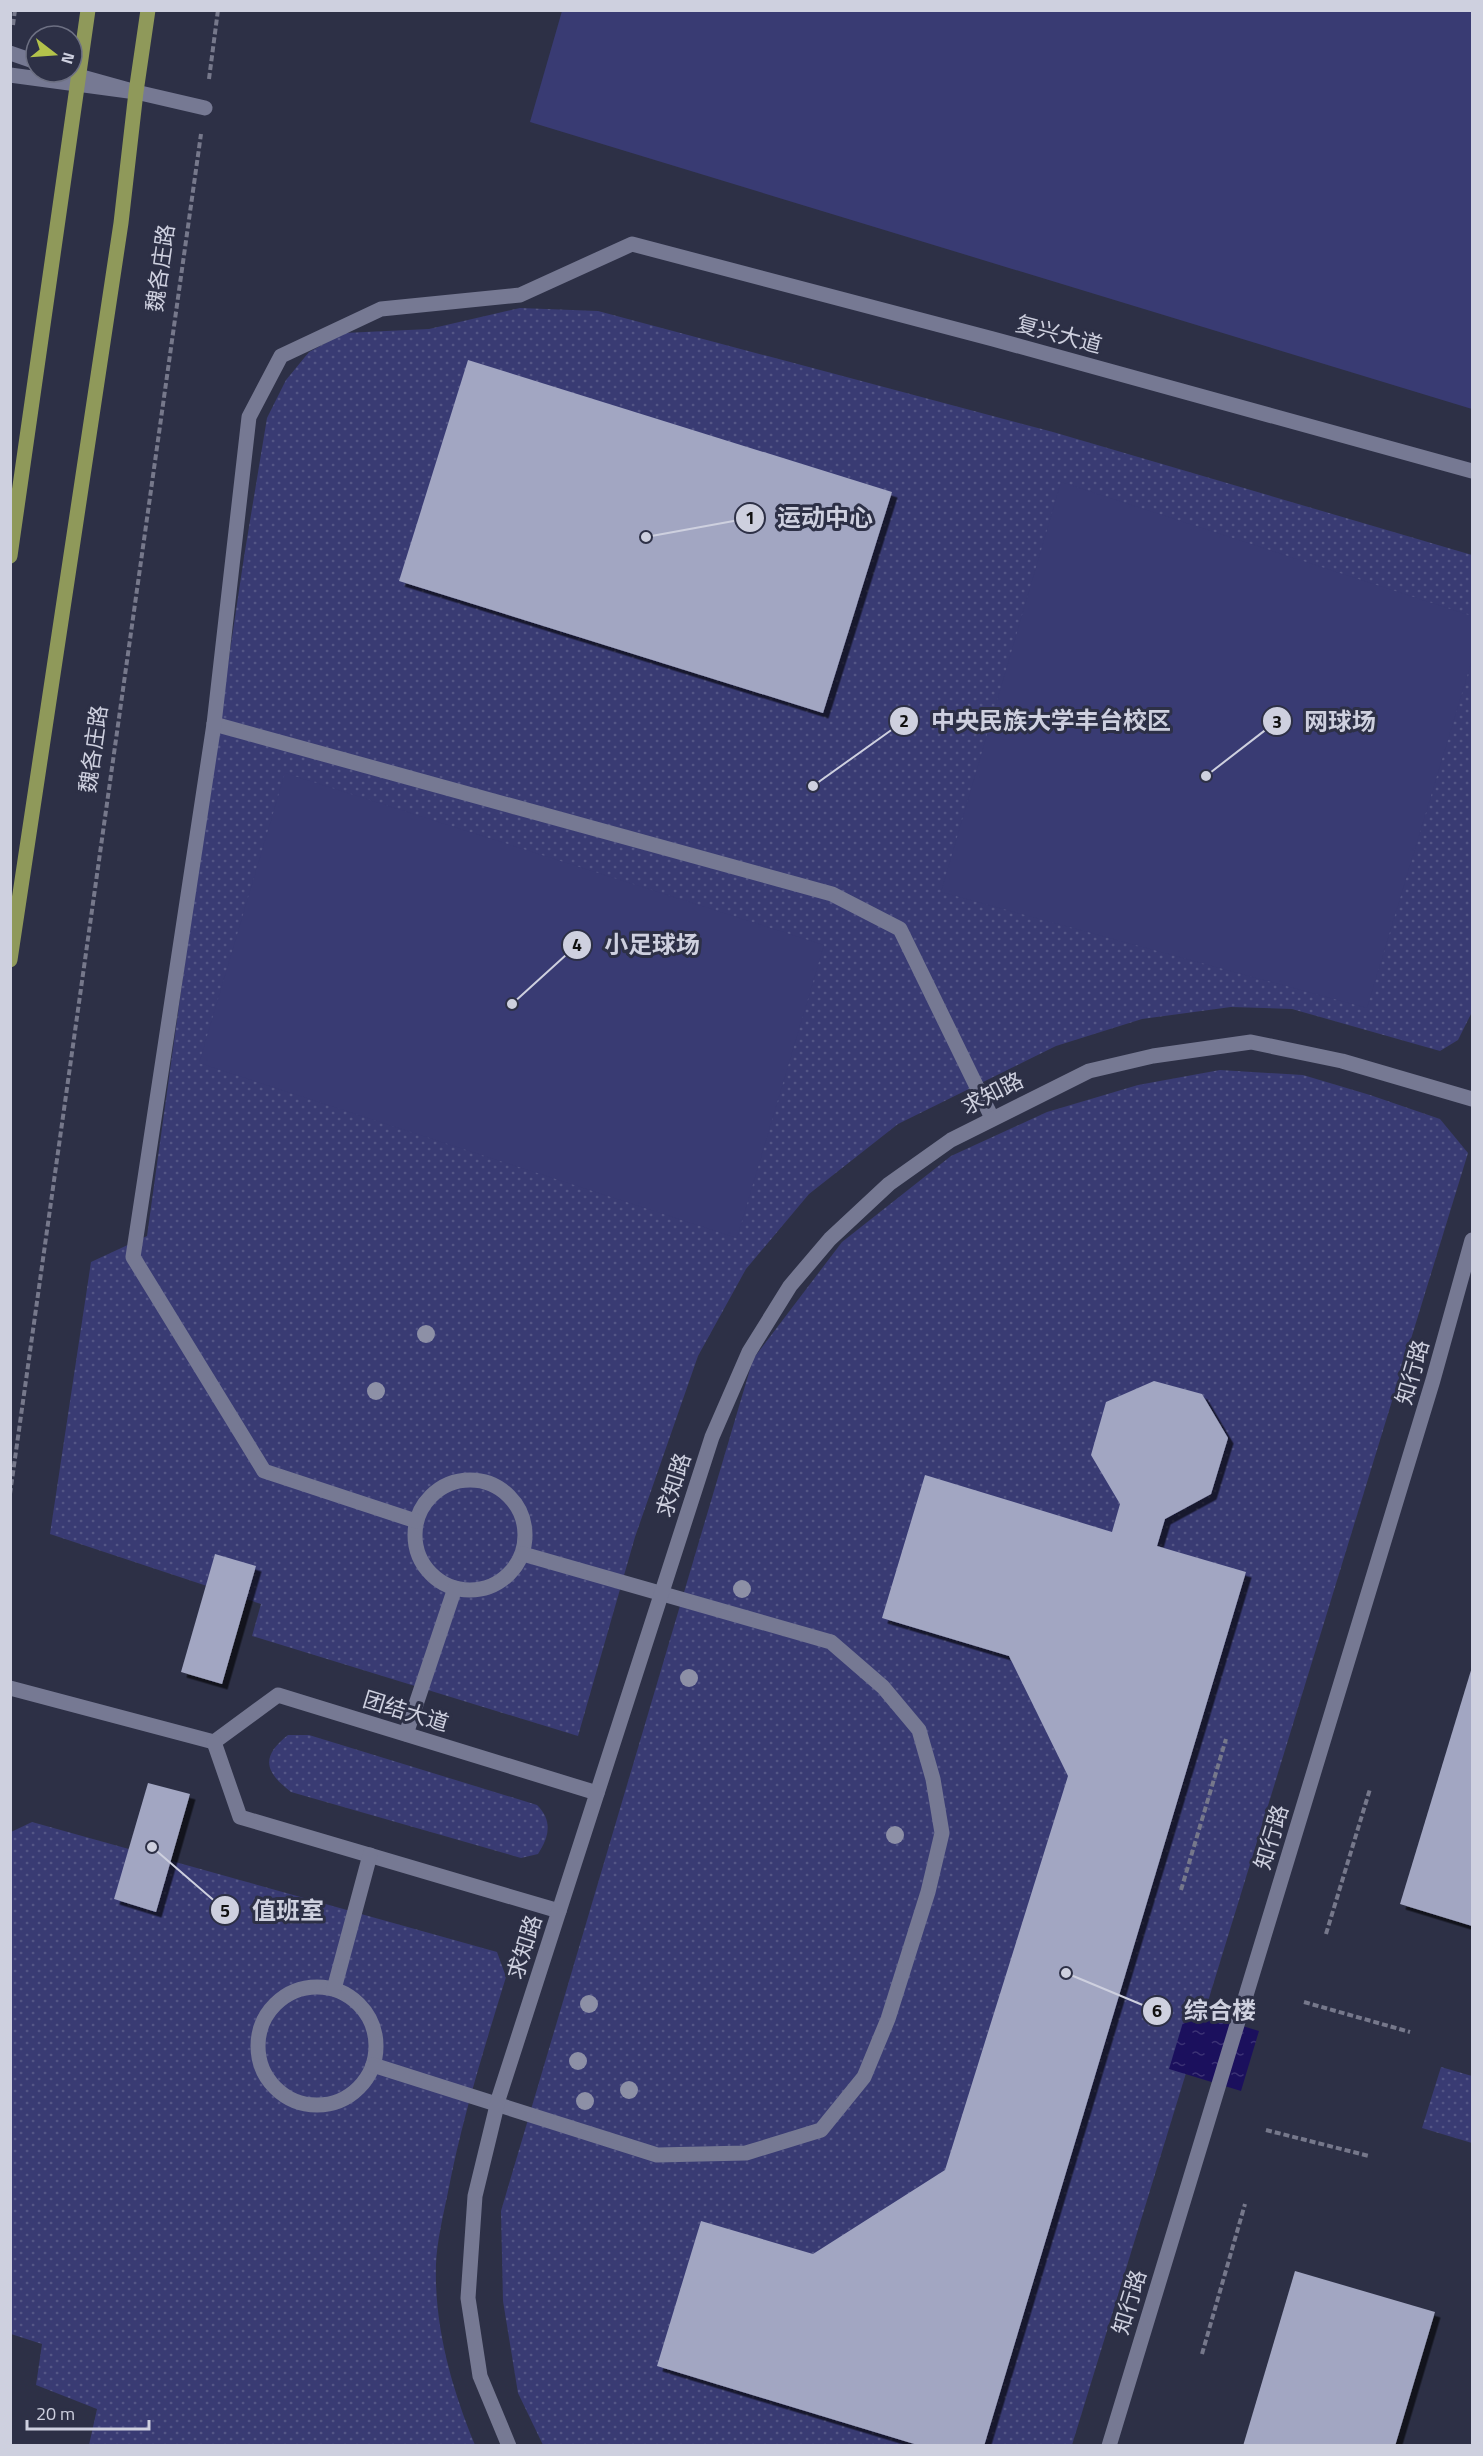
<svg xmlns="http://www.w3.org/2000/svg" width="1483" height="2456" font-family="'Titillium Web','Noto Sans SC',sans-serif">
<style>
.grass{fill:url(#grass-dots)}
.park{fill:#393b73}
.water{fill:url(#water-ripples)}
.building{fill:#a2a6c2;filter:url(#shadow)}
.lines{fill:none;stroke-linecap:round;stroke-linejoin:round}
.path{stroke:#76788b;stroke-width:4;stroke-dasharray:6 3;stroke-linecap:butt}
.minor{stroke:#767993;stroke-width:15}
.major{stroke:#8f995a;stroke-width:15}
.tree{fill:#8d90a6}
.labels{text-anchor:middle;stroke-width:6;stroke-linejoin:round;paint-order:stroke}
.street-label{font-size:22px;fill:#ced0df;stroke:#2d3046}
.leader{fill:none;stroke:#ced0df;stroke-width:2}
.callout-dot{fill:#ced0df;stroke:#2d3046;stroke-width:2}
.mark-label{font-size:18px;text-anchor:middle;font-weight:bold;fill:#111}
.callout-label{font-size:24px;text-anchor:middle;font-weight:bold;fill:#ced0df;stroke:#2d3046;stroke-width:6;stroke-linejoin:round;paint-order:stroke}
</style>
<defs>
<pattern id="grass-dots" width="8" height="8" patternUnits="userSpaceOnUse" patternTransform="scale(1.5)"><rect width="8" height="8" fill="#393b73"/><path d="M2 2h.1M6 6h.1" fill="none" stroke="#545686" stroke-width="1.8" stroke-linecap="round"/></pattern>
<pattern id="water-ripples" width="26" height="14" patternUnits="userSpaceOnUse" patternTransform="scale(1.5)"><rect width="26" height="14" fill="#1b105d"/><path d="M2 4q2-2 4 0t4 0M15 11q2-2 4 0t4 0" fill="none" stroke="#3b3274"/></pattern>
<filter id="shadow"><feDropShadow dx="5.5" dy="5.5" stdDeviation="0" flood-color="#0009"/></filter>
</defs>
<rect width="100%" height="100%" fill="#2d3046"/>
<g class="grass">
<polygon points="520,308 598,311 1053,432 1472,555 1472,1012 1458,1040 1440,1051 1292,1009 1231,1007 1142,1019 1056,1046 898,1124 809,1194 746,1269 698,1356 635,1537 578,1736 252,1636 261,1604 50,1534 91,1262 147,1236 205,818 244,557 267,418 286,380 309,352 344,333 429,329"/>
<polygon points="1220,1070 1303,1075 1370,1095 1440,1119 1468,1153 1072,2445 543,2445 518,2393 503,2301 501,2211 753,1359 842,1242 951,1156 1047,1112 1138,1085"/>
<path d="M288 1735H309L537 1805C553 1821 549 1837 538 1854L521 1858 291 1792C265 1772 260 1757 288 1735Z"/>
<path d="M32 1822 497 1952 506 1977C484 2049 462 2119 448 2192 443 2216 437 2241 436 2264 434 2327 452 2389 475 2445H89L97 2409 36 2385 42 2344 11 2334V1832Z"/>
<polygon points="1441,2067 1472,2076 1472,2143 1422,2128"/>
</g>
<g class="park">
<polygon points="562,11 1472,11 1472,409 530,122"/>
<polygon points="1061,482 1472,616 1472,660 1367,1008 941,892"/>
<polygon points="285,773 824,945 737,1238 199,1063"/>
</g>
<polygon class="water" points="1187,2009 1259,2031 1241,2091 1169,2069"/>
<g class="building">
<polygon points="468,360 892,492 823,713 399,581"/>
<polygon points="1154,1381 1202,1394 1228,1438 1211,1494 1165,1519 1157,1546 1246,1572 984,2446 921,2446 657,2366 701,2221 813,2254 945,2170 1068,1776 1009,1656 882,1618 925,1475 1112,1532 1120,1504 1091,1455 1106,1402"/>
<polygon points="215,1554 256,1566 222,1684 181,1672"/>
<polygon points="1472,1667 1472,1926 1400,1904"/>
<polygon points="148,1783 190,1794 156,1912 114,1899"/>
<polygon points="1295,2271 1435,2312 1395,2446 1243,2446"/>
</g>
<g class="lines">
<g class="path">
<polyline points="13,25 15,10"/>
<polyline points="209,79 218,10"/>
<polyline points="10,1494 201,134"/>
<polyline points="1181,1890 1226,1739"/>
<polyline points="1326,1934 1370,1789"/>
<polyline points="1304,2002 1410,2032"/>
<polyline points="1266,2130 1369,2156"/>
<polyline points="1202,2354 1245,2204"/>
</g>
<g class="minor">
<polyline points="10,53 36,62"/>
<polyline points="10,75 136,92 64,72"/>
<polyline points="136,92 205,108"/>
<polyline points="214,724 832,894 900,929 992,1118"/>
<circle cx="470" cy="1535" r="55"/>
<polyline points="416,1521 264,1471 133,1257 214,724 249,417 281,356 381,309 520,295 632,244 993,339 1472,471"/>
<polyline points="10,1688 214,1742"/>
<polyline points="406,1734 455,1588"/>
<polyline points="214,1742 278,1695 597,1793"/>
<polyline points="214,1742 240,1817 559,1911"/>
<circle cx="317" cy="2046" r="59"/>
<polyline points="334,1989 370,1855"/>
<polyline points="373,2065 657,2155 746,2153 821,2130 864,2077 888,2019 928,1892 942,1833 933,1779 919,1730 883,1687 831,1642 523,1554"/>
<polyline points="509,2446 480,2376 468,2298 475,2196 499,2097 712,1437 749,1352 790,1286 830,1239 889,1184 951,1140 1089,1071 1153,1056 1251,1042 1342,1061 1472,1099"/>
<polyline points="1109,2446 1433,1380 1472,1240"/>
</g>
<g class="major">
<polyline points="10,556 88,10"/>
<polyline points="10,960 121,223 136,92 148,10"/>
</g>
</g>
<g class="tree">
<circle cx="426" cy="1334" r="9"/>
<circle cx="376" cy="1391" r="9"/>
<circle cx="742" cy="1589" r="9"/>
<circle cx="689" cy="1678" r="9"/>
<circle cx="895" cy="1835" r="9"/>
<circle cx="589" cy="2004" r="9"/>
<circle cx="578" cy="2061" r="9"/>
<circle cx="629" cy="2090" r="9"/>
<circle cx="585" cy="2101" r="9"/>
</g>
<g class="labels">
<g class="street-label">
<text transform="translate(160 268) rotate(-82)" y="8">魏各庄路</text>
<text transform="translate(1059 334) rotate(15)" y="8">复兴大道</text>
<text transform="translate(93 749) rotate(-82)" y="8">魏各庄路</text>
<text transform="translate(992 1093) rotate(-27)" y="8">求知路</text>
<text transform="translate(1412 1372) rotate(-74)" y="8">知行路</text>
<text transform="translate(673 1485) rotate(-72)" y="8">求知路</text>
<text transform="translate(406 1711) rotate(17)" y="8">团结大道</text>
<text transform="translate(1271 1837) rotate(-73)" y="8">知行路</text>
<text transform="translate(524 1947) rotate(-72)" y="8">求知路</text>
<text transform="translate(1129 2302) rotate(-73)" y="8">知行路</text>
</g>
</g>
<path class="leader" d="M646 537L750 518M813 786L904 721M1206 776L1277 721M512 1004L577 945M152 1847L225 1910M1066 1973L1157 2011"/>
<g class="callout-dot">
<circle cx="646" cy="537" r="6"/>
<circle cx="813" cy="786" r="6"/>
<circle cx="1206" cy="776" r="6"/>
<circle cx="512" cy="1004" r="6"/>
<circle cx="152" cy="1847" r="6"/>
<circle cx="1066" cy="1973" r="6"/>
<circle cx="750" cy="518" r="15"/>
<circle cx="904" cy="721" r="15"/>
<circle cx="1277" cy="721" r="15"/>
<circle cx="577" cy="945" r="15"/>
<circle cx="225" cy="1910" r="15"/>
<circle cx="1157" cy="2011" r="15"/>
</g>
<g class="mark-label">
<text x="750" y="524">1</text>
<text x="904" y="727">2</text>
<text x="1277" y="728">3</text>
<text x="577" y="951">4</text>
<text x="225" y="1917">5</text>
<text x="1157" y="2017">6</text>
</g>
<g class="callout-label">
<text x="825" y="526">运动中心</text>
<text x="1051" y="729">中央民族大学丰台校区</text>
<text x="1340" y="730">网球场</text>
<text x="652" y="953">小足球场</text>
<text x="288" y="1919">值班室</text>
<text x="1220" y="2019">综合楼</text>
</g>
<rect width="1483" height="2456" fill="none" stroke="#ced0df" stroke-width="24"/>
<g transform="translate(54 54) rotate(107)"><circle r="28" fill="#2d3046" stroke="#6d7083" stroke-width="1.5"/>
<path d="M0-4.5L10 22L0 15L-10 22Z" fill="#b3c24b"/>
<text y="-9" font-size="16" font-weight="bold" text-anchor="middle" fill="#ced0df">N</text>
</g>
<path d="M27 2420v9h122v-9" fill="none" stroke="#ced0df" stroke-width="3"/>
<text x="36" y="2420" font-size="18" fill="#ced0df" stroke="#2d3046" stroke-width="4.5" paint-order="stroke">20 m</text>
</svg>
